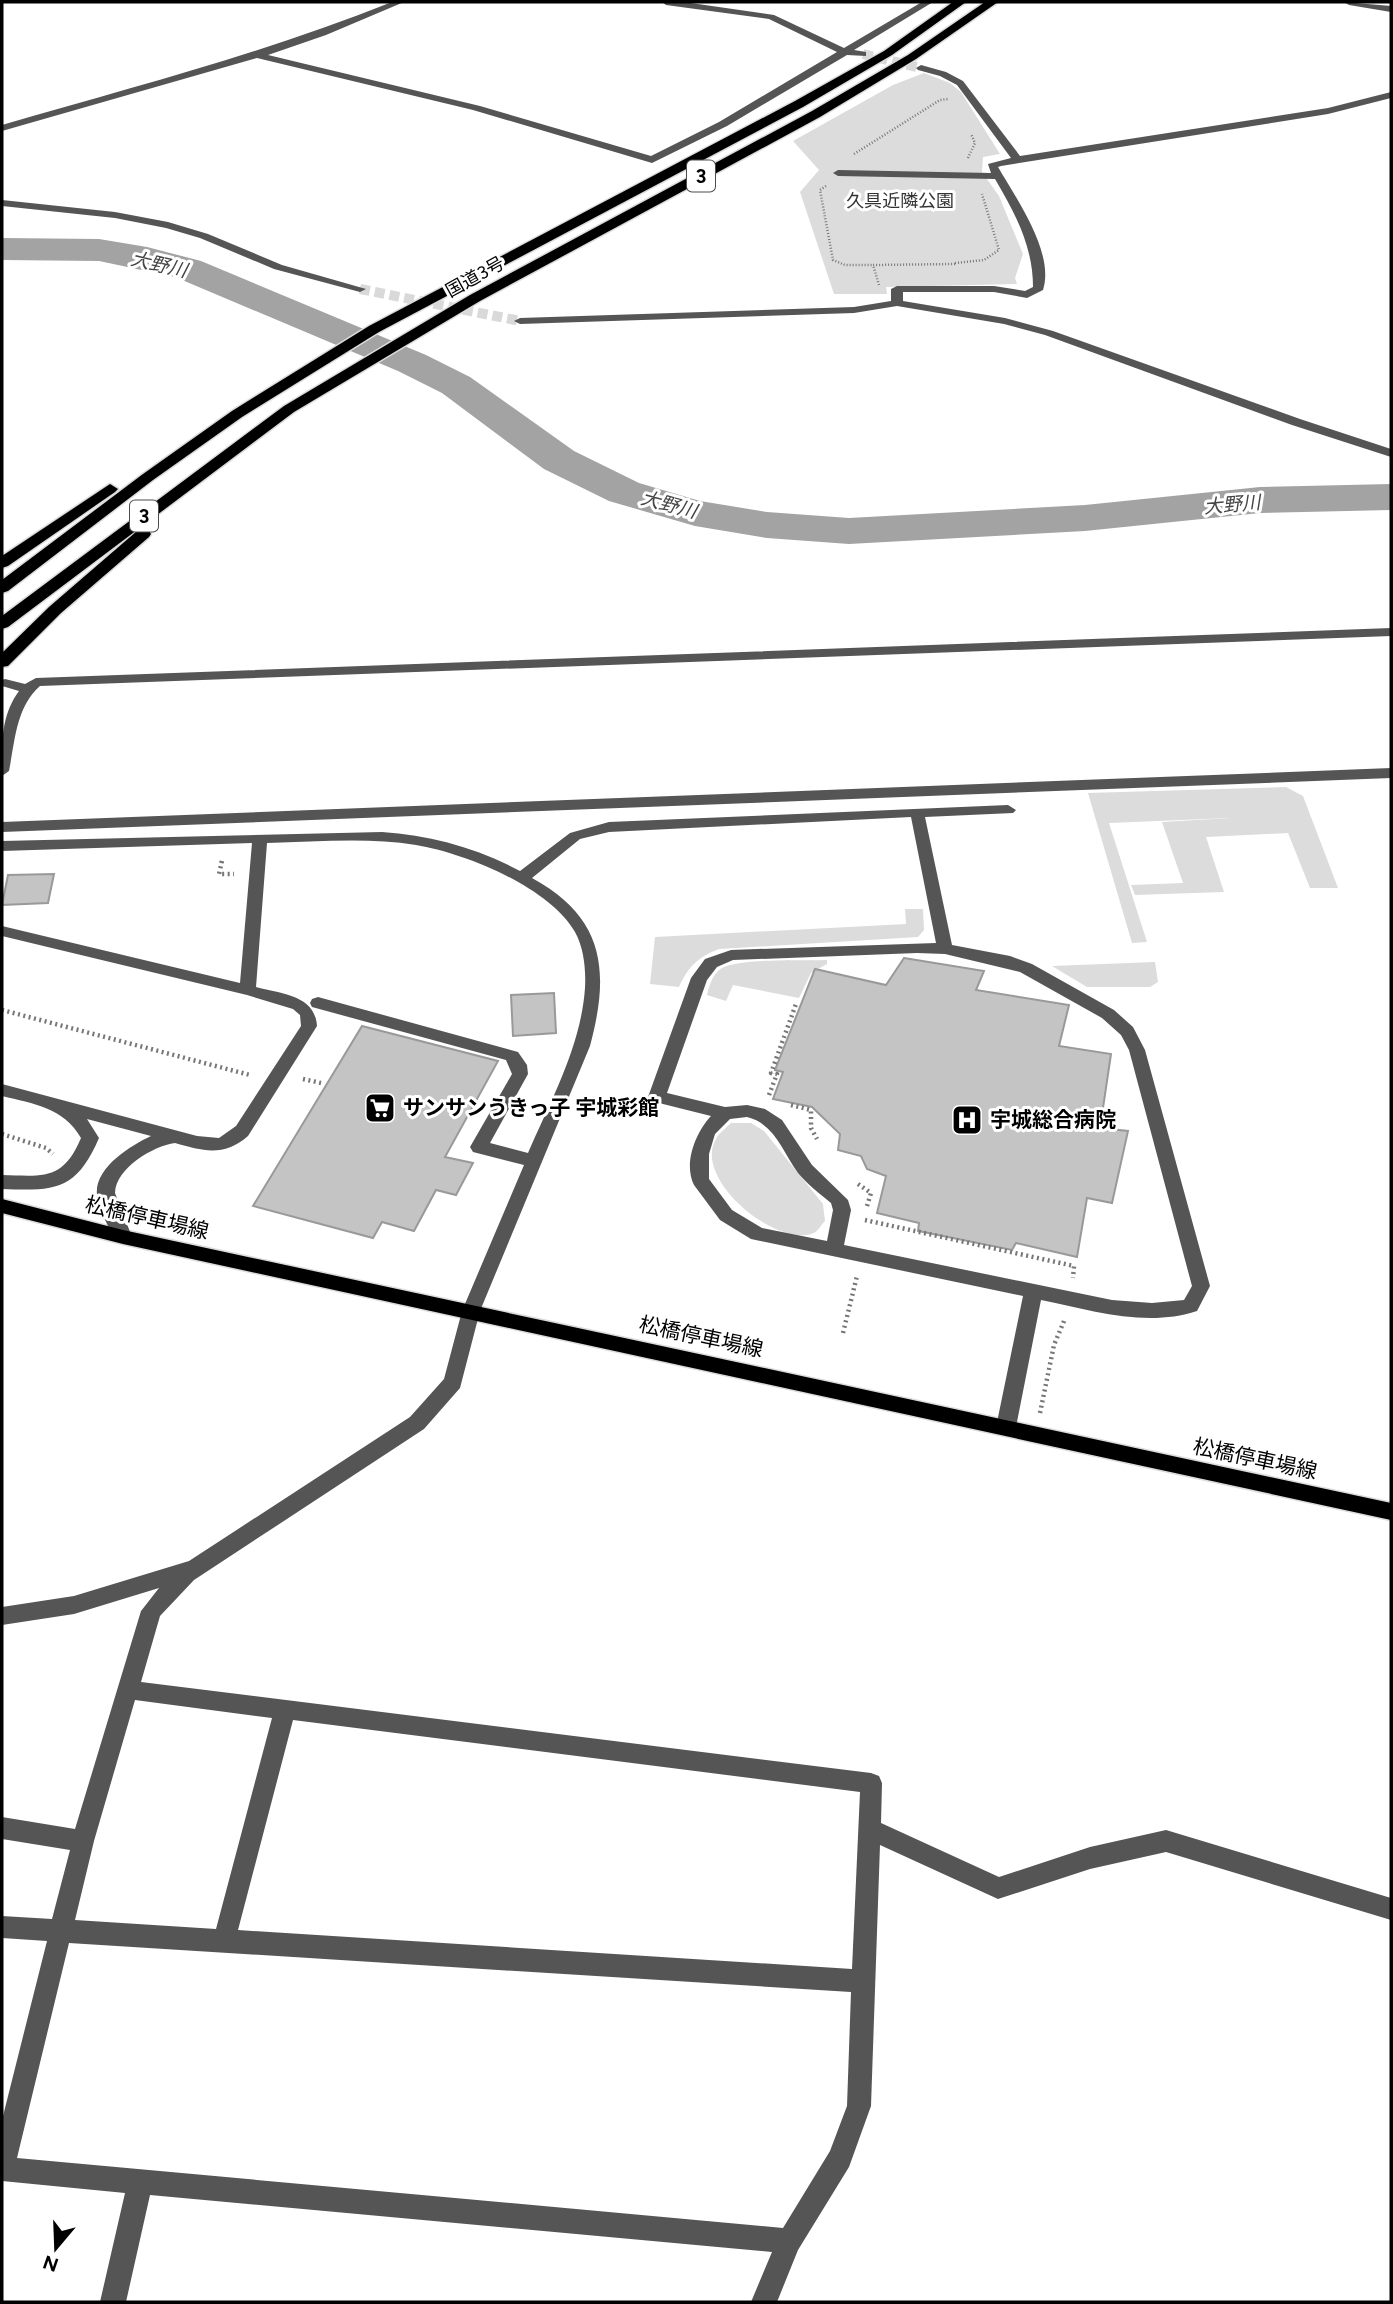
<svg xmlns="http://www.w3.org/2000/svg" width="1393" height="2304" font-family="Figtree,'Noto Sans JP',sans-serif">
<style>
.green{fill:#dcdcdc}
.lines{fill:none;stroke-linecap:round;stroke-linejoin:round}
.river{fill:#a3a3a3;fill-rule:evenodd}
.building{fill:#c4c4c4;stroke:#999;stroke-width:2}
.minor-tunnel{stroke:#d9d9d9;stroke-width:10;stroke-dasharray:10 5;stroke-linecap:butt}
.major-casing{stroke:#dbdbdb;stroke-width:3}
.highway-casing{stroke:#dbdbdb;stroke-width:3}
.path-far2{stroke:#777;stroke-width:2.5;stroke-dasharray:1 2;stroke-linecap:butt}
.path-far1{stroke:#777;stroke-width:3.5;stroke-dasharray:2 2.5;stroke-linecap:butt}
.path{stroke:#777;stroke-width:4.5;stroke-dasharray:2 3.5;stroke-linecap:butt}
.minor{fill:#555;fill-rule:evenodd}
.major{fill:#000;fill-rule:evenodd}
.highway{fill:#000;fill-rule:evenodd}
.labels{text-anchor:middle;stroke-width:6;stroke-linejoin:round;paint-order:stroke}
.far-park-label{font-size:18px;fill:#333;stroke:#fff}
.far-street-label{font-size:18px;fill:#000;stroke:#fff}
.shield{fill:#fff;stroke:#4c4c4c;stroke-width:2}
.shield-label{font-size:19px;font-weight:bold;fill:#000}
.far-water-label{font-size:19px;font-style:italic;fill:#444;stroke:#fff}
.poi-label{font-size:21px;font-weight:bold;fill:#000;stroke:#fff;text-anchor:start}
.street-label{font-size:21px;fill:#000;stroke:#fff}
</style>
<rect width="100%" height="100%" fill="#fff"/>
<g class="green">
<polygon points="924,73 950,83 961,92 1000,154 983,157 982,172 999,196 1023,254 1015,278 1017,284 886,287 887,294 834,294 800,192 819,170 793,141 893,85"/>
<polygon points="1286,787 1303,796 1338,888 1310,888 1288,833 1206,837 1224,892 1135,895 1131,885 1183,883 1162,822 1231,818 1109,823 1147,942 1132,943 1088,793"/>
<path d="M905 909H923L924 930 918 937 719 949C698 957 688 967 679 987L650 984 655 937 906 924Z"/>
<path d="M827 960V964L811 973 799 998 733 985 726 1001 707 995C709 986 713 973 722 968 739 958 804 961 827 960Z"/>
<polygon points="1155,962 1158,982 1150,987 1087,987 1052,966"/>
<path d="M731 1123H751L764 1131 823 1204 825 1221C822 1224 818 1231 814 1233 777 1249 692 1179 716 1139 719 1133 726 1128 731 1123Z"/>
</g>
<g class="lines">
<polygon class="river" points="2,238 99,239 147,247 201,261 426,355 470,377 574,451 639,483 700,501 767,512 849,518 1085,505 1260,487 1391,484 1391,510 1260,513 1085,531 849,544 767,538 695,526 609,501 544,469 442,393 398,371 175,277 99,261 2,260"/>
</g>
<g class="building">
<polygon points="54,874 48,903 2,905 8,875"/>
<polygon points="904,958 984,971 976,990 1069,1005 1059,1046 1111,1054 1100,1128 1128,1131 1112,1203 1087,1198 1077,1257 1016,1243 1012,1250 918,1231 919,1223 877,1213 886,1176 867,1169 861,1156 838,1150 840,1134 812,1107 773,1099 783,1072 775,1070 815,969 886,985"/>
<polygon points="554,993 556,1033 513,1036 511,995"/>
<polygon points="362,1026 498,1061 445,1157 473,1163 456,1195 436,1190 414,1231 382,1222 373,1238 253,1206"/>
</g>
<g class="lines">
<g class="minor-tunnel">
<polyline points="863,54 921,68"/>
<polyline points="360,289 520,321"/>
</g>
<g class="major-casing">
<polygon id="major" points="2,1199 123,1230 1391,1503 1391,1520 123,1244 2,1213"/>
</g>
<g class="highway-casing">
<g id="highway">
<polygon points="953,2 966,2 892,55 803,107 379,332 242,417 153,480 8,591 2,593 2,580 143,474 232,411 369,326 795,101 884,51"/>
<polygon points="985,2 998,2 916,59 820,117 480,301 294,412 8,627 2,629 2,616 284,406 470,295 812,111 908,55"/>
<polygon points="110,484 118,489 115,492 8,566 2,568 2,556"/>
<polygon points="143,529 149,531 151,534 149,537 61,613 8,666 2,667 2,653 49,607 137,531"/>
</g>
</g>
<g class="path-far2">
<polyline points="854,154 940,100 948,99"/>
<polyline points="968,158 975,143 971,134"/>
<polyline points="826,186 820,190 833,260 845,265 873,265"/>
<polyline points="955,263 984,260 999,250 982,194"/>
<polyline points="879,285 873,265 955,264"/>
</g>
<polyline class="path-far1" points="221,863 222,859"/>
<g class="path">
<polyline points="222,861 219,874 234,874"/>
<polyline points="2,1010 250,1075"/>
<polyline points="303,1079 321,1083"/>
<polyline points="769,1095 777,1074 771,1073 796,1004"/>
<polyline points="791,1105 811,1110 811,1128 817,1139"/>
<polyline points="2,1134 46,1148 53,1154"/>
<polyline points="858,1184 871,1193 867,1206"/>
<polyline points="865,1220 1074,1266 1073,1278"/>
<polyline points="843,1333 857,1276"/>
<polyline points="1040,1413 1054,1345 1064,1321"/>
</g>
<g class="minor">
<path d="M392 2H404L326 35 268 55 480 106 651 156 719 122 837 52 769 19 666 5 662 2H684L774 15 844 48 922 2H933L854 50 866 52V56L847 55 727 126 652 163 473 110 257 58 2 131V125C133 87 265 53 392 2Z"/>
<polygon points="1344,2 1391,6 1391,12 1349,5"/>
<path d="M921 65 946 72 963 81 1020 156 1328 108 1391 92V98L1328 114 1001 166 998 167C1016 198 1055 253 1043 290L1027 298 994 292H903V301L1005 318 1053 331 1300 419 1391 449V457L1292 425 1045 335 1004 324 897 306 854 313 520 324 514 321 520 318 854 307 891 301V289L897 286H994L1025 291 1033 287C1033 246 1015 213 995 179L838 176 833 173 838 170 991 173 988 164 1011 158 957 85 940 76 918 70 916 68Z"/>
<polygon points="2,200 115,212 168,222 208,234 282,265 366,289 360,292 274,269 200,238 166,228 115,218 2,206"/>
<path d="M1391 628V636L40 686C16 707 15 741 9 771L2 776C2 745 0 717 19 691L2 686V680L5 679 25 684 36 678Z"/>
<polygon points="1391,768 1391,778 2,832 2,822"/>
<path d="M1008 805 1016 810 1013 813 925 817 952 945 1010 956 1032 964 1114 1010 1133 1027 1145 1050 1210 1286 1197 1311C1146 1328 1091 1310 1041 1300L1016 1427 1013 1433 1006 1435 999 1433 996 1427 1023 1296 751 1239 720 1220 694 1185C683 1163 696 1132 711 1116L651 1101 648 1097 691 978 705 959 731 950 936 943 911 817 609 832 580 839 532 878C605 918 610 971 590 1046L480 1311 460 1388 424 1429 194 1580 160 1616 141 1682 871 1773 879 1776 882 1783 881 1823 999 1877 1090 1847 1166 1830 1391 1898V1920L1166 1852 1090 1869 998 1899 880 1845 871 2106 849 2167 798 2250 777 2302H751L772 2252 150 2195 126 2302H100L125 2193 2 2181V2120L47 1941 2 1938V1916L52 1919 70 1850 2 1839V1817L75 1829 141 1611 159 1588 74 1614 2 1625V1607L74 1596 189 1561 410 1417 444 1379 462 1311 524 1165 473 1152 470 1147 512 1074 506 1060 312 1007 310 1003 312 999 318 997 518 1052 527 1065 528 1074 490 1143 528 1153C551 1100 581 1046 585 988 586 970 584 948 575 932 549 887 465 853 416 845 367 837 316 842 267 843L256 987C282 994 315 995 317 1026L248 1136C224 1157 203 1151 175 1143 153 1146 116 1168 115 1193L132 1237 129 1242H117C109 1228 99 1211 97 1195 94 1168 130 1146 151 1136L87 1119 99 1138C76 1191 55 1191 2 1189V1175C43 1176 63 1181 81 1138 63 1107 34 1104 2 1096V1084L197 1136 219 1138 236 1126 301 1026 300 1015 293 1009 247 995 2 936V926L240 983 252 843 2 851V841L382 832C430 835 477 848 520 871L570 833 609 822ZM917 953 945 954 1020 972 1102 1018 1121 1035 1129 1050 1192 1286 1184 1300 1152 1303 1112 1300 844 1245 851 1210 848 1200 812 1165 782 1120 765 1109 747 1105 725 1107 667 1093 707 980 717 967 733 960ZM747 1117C775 1124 782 1151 798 1173 807 1184 820 1194 831 1203L833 1210 827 1241 762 1228 732 1210 709 1179V1154L715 1134 730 1119ZM135 1700 272 1718 216 1929 75 1920 94 1841ZM293 1720 860 1792 852 1969 238 1930ZM69 1943 851 1992 847 2106 830 2151 783 2228 17 2158Z"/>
</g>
<use href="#major" class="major"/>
<use href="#highway" class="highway"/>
</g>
<defs>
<g id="supermarket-square" transform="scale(1.575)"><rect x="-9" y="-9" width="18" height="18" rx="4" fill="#000" stroke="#fff"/><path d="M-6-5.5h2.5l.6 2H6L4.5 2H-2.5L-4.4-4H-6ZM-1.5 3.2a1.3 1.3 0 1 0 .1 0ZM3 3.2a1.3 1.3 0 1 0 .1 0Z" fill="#fff"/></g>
<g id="hospital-square" transform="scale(1.575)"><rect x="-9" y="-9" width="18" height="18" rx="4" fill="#000" stroke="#fff"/><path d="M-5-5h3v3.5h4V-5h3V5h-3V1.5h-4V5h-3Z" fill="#fff"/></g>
</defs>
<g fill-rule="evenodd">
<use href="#supermarket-square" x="380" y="1108"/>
<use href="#hospital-square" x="967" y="1120"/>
</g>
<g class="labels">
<g class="far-park-label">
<text x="900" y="207">久具近隣公園</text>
</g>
<g class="far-street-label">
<text transform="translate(475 277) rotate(-29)" y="6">国道3号</text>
</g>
<g class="shield">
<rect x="687" y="160.5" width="28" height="31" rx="5"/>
<rect x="130" y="500.5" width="28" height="31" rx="5"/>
</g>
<g class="shield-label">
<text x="701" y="183">3</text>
<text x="144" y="523">3</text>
</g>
<g class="far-water-label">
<text transform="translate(159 264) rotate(13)" y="7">大野川</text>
<text transform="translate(669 504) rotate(15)" y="7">大野川</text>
<text transform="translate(1232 504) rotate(-5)" y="7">大野川</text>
</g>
<g class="poi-label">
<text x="403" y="1115">サンサンうきっ子 宇城彩館</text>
<text x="990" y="1127">宇城総合病院</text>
</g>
<g class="street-label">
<text transform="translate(147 1218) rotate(13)" y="7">松橋停車場線</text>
<text transform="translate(701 1337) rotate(12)" y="7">松橋停車場線</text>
<text transform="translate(1255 1459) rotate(12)" y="7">松橋停車場線</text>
</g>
</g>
<rect width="1393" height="2304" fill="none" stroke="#000000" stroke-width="7"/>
<g transform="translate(56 2248) rotate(199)" stroke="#ffffff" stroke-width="5" paint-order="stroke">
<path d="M0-5L12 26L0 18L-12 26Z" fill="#000000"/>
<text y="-10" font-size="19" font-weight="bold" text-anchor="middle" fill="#000000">N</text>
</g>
</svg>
